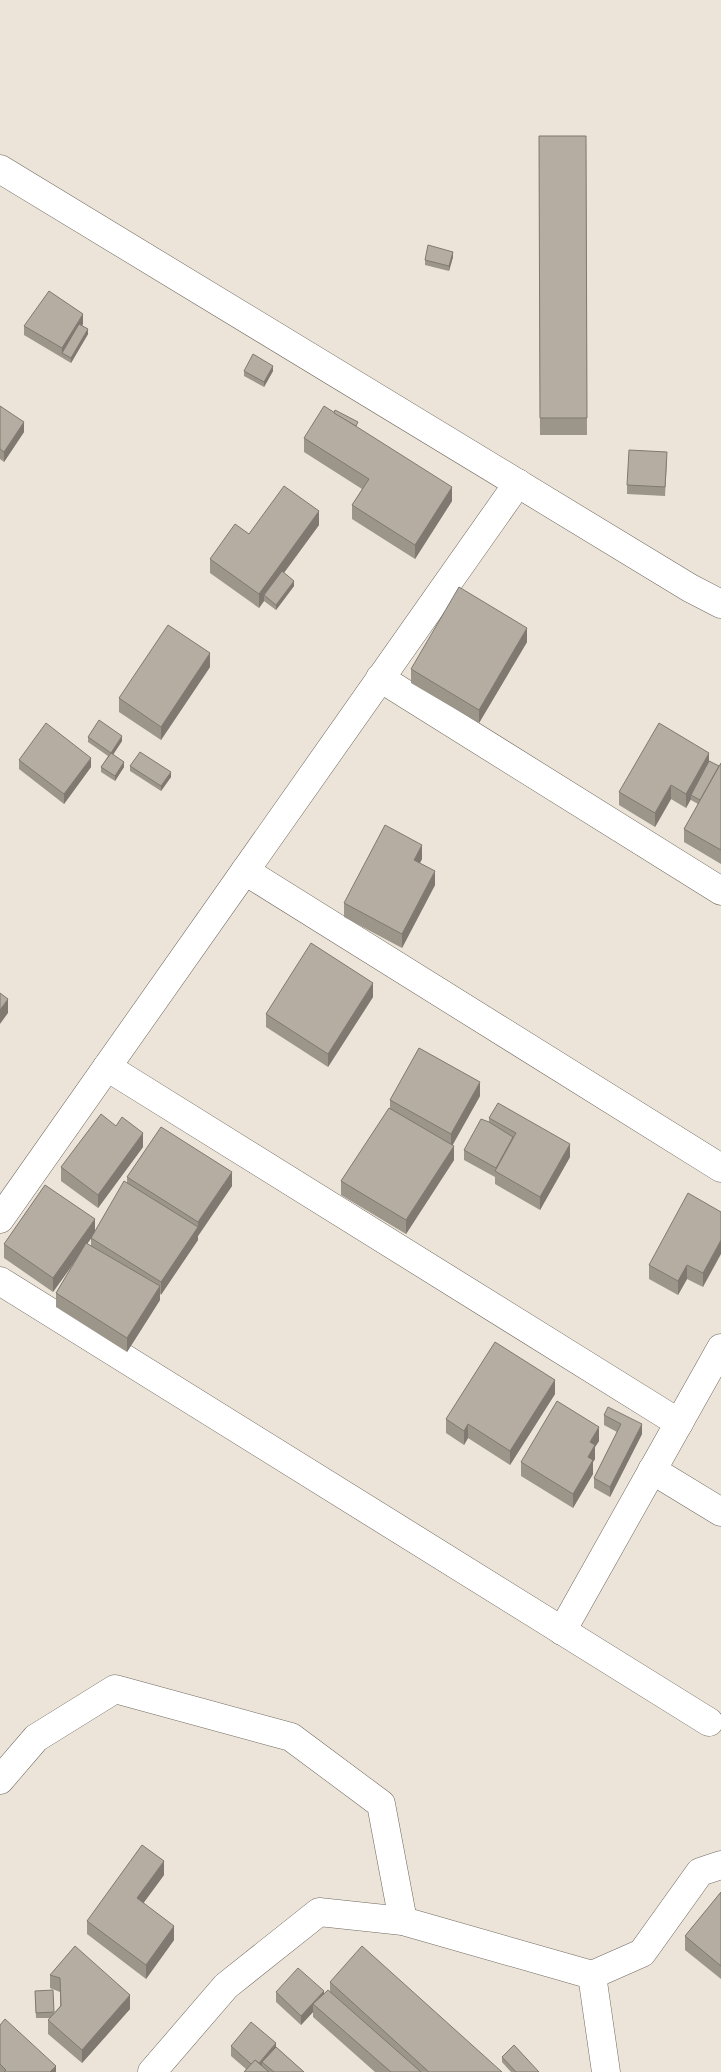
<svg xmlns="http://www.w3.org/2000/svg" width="721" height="2072" font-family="Inter,sans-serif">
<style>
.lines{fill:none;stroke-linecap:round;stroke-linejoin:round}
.street-casing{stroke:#70695f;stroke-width:29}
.street{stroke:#fff;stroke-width:28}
.wall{fill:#9c958a;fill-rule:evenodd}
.shaded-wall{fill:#7f7971}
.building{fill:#b5ada1;stroke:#7f7971}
</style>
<rect width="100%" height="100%" fill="#ece4d8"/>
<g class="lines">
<g class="street-casing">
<g id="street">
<polyline points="0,169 690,588 721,604"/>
<polyline points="380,678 721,891"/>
<polyline points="245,871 721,1168"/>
<polyline points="107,1067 679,1423"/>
<polyline points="0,1219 518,483"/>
<polyline points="0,1281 709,1722"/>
<polyline points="652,1470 721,1512"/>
<polyline points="562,1631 721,1348"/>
<polyline points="0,1780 36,1738 115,1689 291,1737 381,1804 403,1921"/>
<polyline points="592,1975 606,2072"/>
<polyline points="152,2072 226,1986 319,1912 403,1921 592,1975 642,1953 700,1872 721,1865"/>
</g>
</g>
<use href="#street" class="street"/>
</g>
<g class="wall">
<polygon points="539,136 586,136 587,435 540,435"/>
<polygon points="453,257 449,271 425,265 425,260"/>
<polygon points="83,324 82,325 88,334 71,363 24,335 24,326"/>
<polygon points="244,371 273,371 264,387 244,376"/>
<polygon points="0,406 24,432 4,462 0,459"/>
<polygon points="358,428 452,501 415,559 352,519 352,505 362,489 304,452 304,438"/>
<polygon points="667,461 665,496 627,494 627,485"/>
<polygon points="319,525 284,573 294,586 276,610 264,601 259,608 210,573 210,559 249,534"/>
<polygon points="527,642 479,723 411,683 411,669"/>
<polygon points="210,667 161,740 119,712 119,698"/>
<polygon points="88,737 122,741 113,754 124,767 115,781 101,772 101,767 108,756 88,742"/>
<polygon points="19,760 91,767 64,804 19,769"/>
<polygon points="709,761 719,766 721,763 721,864 684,842 684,829 698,804 691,800 691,799 686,808 671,799 655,827 619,805 619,792"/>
<polygon points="130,766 171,777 161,791 130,771"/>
<polygon points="422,859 420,863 435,885 402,948 344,917 344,903"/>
<polygon points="373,997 328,1067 266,1027 266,1014"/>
<polygon points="480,1096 452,1145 454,1160 406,1234 341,1195 341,1181 390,1109 390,1100"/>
<polygon points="489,1118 570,1157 540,1210 495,1184 495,1177 464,1160 464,1150 489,1122"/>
<polygon points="143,1147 98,1208 61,1181 61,1167"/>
<path d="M127 1177 232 1186 198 1236V1240L160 1295V1300L127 1352 56 1307V1293L76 1260 53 1292 4 1258V1244L95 1232 127 1183ZM91 1238V1246L87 1244Z"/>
<polygon points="721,1212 703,1287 687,1279 678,1295 649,1279 649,1265"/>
<polygon points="555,1394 510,1465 468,1438 464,1445 446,1433 446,1419"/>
<polygon points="604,1415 642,1434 610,1497 594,1488 594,1478 617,1432 604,1425"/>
<polygon points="599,1441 595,1447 595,1459 593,1462 593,1474 573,1508 521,1476 521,1462"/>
<polygon points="164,1875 143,1903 174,1940 146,1979 87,1934 87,1921"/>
<polygon points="721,1892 721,1979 685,1950 685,1936"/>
<polygon points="75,1946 130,2009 82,2063 48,2034 48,2020 50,2018 36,2018 35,1991 54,2013 60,2006 60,1992 50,1988 50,1975"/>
<polygon points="330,1982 502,2072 375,2072 313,2017 313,2012 301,2025 276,2002 276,1992 324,1993 330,1992"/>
<polygon points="0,2025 56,2072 0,2072"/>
<polygon points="231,2046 276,2047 304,2072 244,2072 246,2069 231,2056"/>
<polygon points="502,2057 539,2072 511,2072 502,2062"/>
</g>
<g class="shaded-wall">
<polygon points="453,252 453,257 449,271 449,266"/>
<polygon points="83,314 83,324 64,354 62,353 62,348"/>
<polygon points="88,329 88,334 71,363 71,358"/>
<polygon points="273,366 273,371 264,387 264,382"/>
<polygon points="24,422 24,432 4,462 4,452"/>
<polygon points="452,487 452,501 415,559 415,545"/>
<polygon points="319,511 319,525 266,597 264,595 264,601 259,608 259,594"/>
<polygon points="294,581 294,586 276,610 276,605"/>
<polygon points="527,628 527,642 479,723 479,710"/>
<polygon points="210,653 210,667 161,740 161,727"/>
<polygon points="122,736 122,741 111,758 111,753"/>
<polygon points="709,753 709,766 691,795 691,799 686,808 686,794"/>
<polygon points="91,758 91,767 64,804 64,794"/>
<polygon points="124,762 124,767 115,781 115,776"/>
<polygon points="171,772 171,777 161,791 161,786"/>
<polygon points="671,785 671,799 655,827 655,813"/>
<polygon points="422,845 422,859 414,873 414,860"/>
<polygon points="435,871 435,885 402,948 402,934"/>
<polygon points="373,983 373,997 328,1067 328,1054"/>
<polygon points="8,999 8,1013 0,1024 0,1010"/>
<polygon points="480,1082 480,1096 451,1148 451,1134"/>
<polygon points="143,1133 143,1147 98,1208 98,1195"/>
<polygon points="570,1144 570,1157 540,1210 540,1197"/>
<polygon points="454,1146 454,1160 406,1234 406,1220"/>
<polygon points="232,1172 232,1186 198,1236 198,1240 161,1295 161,1282 198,1227 198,1222"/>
<polygon points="95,1219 95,1233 53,1292 53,1278"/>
<polygon points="721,1240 721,1254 703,1287 703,1273"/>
<polygon points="687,1265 687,1279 678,1295 678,1281"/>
<polygon points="160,1286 160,1300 127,1352 127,1338"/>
<polygon points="555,1380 555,1394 510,1465 510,1451"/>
<polygon points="468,1424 468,1438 464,1445 464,1431"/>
<polygon points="642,1424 642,1434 610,1497 610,1487"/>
<polygon points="599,1427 599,1441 595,1447 595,1459 593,1462 593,1474 573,1508 573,1494 588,1457 590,1442"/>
<polygon points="164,1861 164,1875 137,1912 137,1898"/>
<polygon points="174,1926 174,1940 146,1979 146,1965"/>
<polygon points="324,1991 324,2001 313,2004 313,2012 301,2025 301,2016"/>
<polygon points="130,1995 130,2009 82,2063 82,2050"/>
<polygon points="276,2043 276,2053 262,2062 262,2069 256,2068"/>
<polygon points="56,2066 56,2072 50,2072"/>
</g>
<g class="building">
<polygon points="539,136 586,136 587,418 540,418"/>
<polygon points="428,245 453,252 449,266 425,260"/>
<polygon points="49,291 83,314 62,348 24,326"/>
<polygon points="79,324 88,329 71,358 62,353"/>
<polygon points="253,354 273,366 264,382 244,371"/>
<polygon points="0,406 24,422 4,452 0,449"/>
<polygon points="324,406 452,487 415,545 352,505 369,479 304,438"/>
<polygon points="335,410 358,422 356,426 334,413"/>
<polygon points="629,450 667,452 665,487 627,485"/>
<polygon points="284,486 319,511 259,594 210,559 235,524 249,534"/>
<polygon points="282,571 294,581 276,605 264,595"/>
<polygon points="459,587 527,628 479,710 411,669"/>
<polygon points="168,625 210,653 161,727 119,698"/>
<polygon points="99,720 122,736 111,753 124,762 115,776 101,767 111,753 88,737"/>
<polygon points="46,723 91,758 64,794 19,760"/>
<polygon points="659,723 709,753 686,794 671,785 655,813 619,792"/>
<polygon points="140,752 171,772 161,786 130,766"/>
<polygon points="709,761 719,766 700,800 691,795"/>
<polygon points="721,763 721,850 684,829"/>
<polygon points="385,825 422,845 414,860 435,871 402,934 344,903"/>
<polygon points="311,943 373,983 328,1054 266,1014"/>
<polygon points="0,993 8,999 0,1010"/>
<polygon points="419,1048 480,1082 451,1134 390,1100"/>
<polygon points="498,1103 570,1144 540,1197 495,1171 516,1133 489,1118"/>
<polygon points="389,1108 454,1146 406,1220 341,1181"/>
<polygon points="101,1114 116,1126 122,1117 143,1133 98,1195 61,1167"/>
<polygon points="481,1119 489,1122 513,1137 496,1168 464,1150"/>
<polygon points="161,1127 232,1172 198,1222 127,1177"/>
<polygon points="124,1181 198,1227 161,1282 91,1238"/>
<polygon points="45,1185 95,1219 53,1278 4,1244"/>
<polygon points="688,1193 721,1212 721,1240 703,1273 687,1265 678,1281 649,1265"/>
<polygon points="86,1243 160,1286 127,1338 56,1293"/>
<polygon points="495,1342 555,1380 510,1451 468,1424 464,1431 446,1419"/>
<polygon points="557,1401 599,1427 590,1442 595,1445 588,1457 593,1460 573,1494 521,1462"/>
<polygon points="608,1407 642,1424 610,1487 594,1478 621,1424 604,1415"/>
<polygon points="142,1845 164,1861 137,1898 174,1926 146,1965 87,1921"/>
<polygon points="721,1892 721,1966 685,1936"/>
<polygon points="75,1946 130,1995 82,2050 48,2020 61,2006 60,1978 50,1975"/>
<polygon points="362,1946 502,2072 429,2072 330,1982"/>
<polygon points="298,1968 324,1991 301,2016 276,1992"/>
<polygon points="53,1990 54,2012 36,2013 35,1991"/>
<polygon points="328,1990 421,2072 391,2072 313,2004"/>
<polygon points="5,2019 56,2066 50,2072 4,2072 6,2070 0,2064 0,2025"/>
<polygon points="251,2022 276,2043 259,2063 255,2060 251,2064 231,2046"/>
<polygon points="514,2045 539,2072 516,2072 502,2057"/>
<polygon points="276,2047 304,2072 274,2072 262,2062"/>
<polygon points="255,2060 269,2072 244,2072"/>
</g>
</svg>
